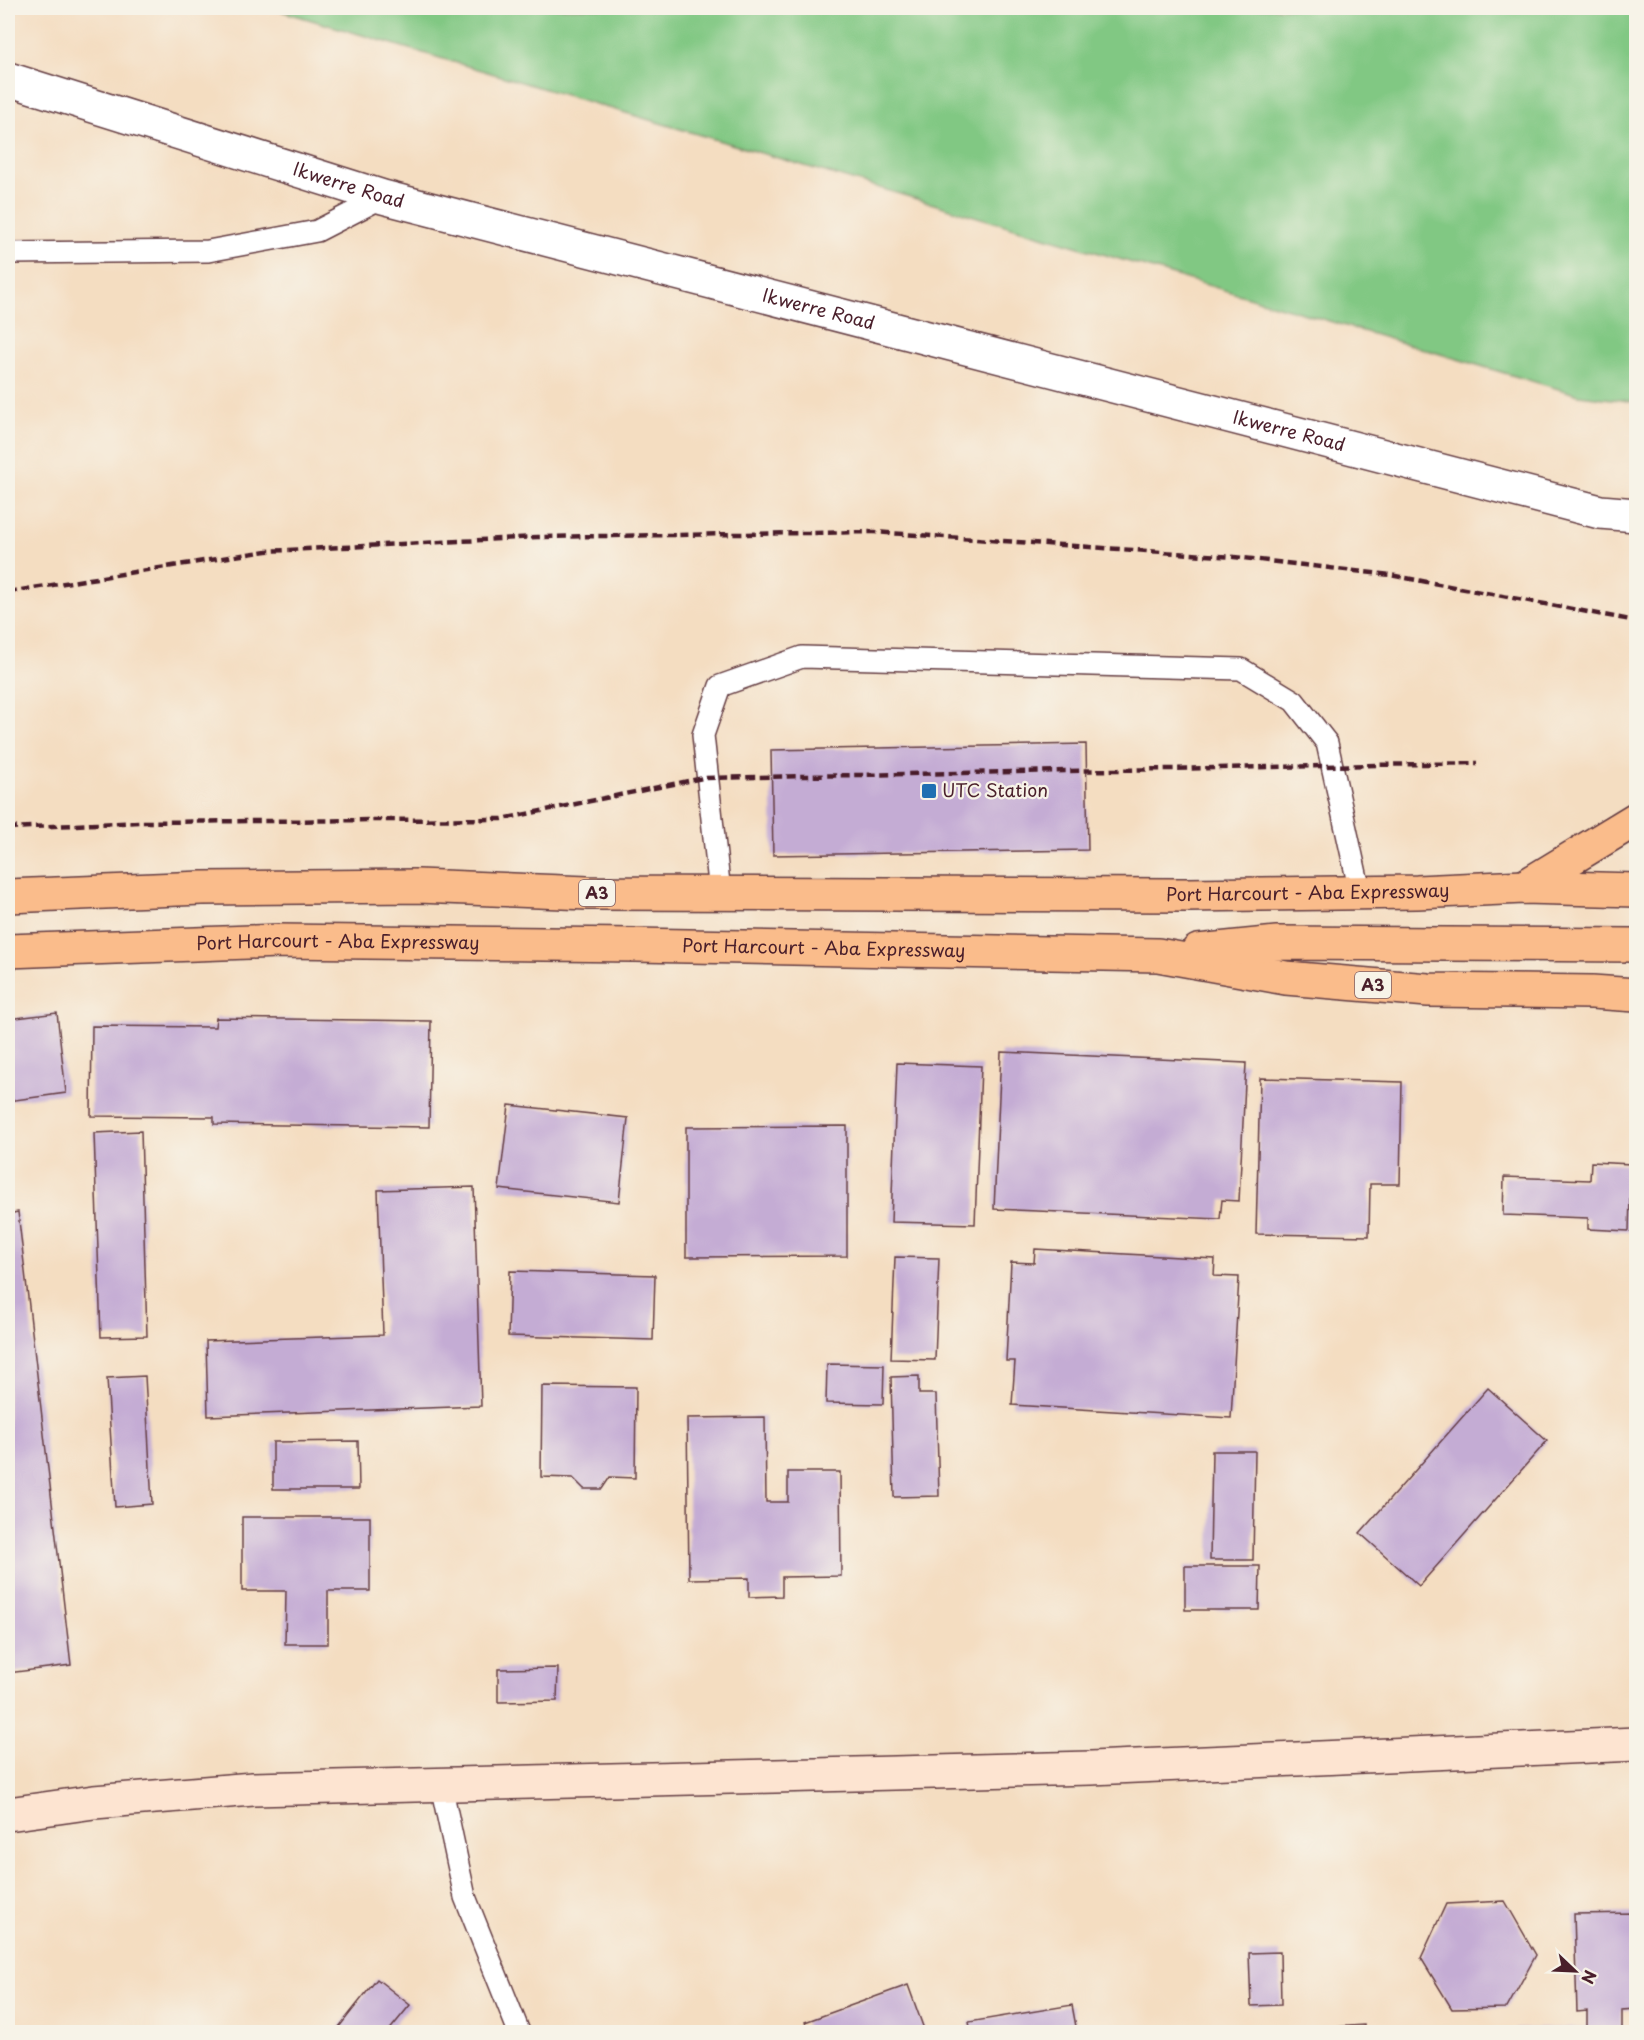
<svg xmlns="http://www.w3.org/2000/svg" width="1644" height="2040" font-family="'Playpen Sans',sans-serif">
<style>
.green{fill:#81c883;stroke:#667457;stroke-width:1.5}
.building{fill:#c4acd4}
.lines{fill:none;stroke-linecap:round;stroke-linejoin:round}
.lane-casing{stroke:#643c42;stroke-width:24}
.street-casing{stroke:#643c42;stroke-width:36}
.secondary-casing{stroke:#643c42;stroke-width:36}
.highway-casing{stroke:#643c42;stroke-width:36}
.lane{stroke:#fff;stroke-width:21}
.street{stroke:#fff;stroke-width:33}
.secondary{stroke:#fde4d1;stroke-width:33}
.highway{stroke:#fabc8b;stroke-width:33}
.rail{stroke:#4a1f2b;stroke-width:4.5;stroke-dasharray:9 4.5;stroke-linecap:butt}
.poi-dot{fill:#1f6fb2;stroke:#f7f3e8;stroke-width:2}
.labels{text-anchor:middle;stroke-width:4.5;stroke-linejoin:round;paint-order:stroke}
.shield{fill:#f7f3e8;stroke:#7e5f64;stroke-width:1.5}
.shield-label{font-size:16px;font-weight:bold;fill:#4a1f2b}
.street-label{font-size:18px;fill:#4a1f2b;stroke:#f7f3e8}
.poi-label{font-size:18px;fill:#4a1f2b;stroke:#f7f3e8;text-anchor:start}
</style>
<rect width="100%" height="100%" fill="#f7f3e8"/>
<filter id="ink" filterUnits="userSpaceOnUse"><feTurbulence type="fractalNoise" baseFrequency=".0167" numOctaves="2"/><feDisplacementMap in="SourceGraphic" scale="12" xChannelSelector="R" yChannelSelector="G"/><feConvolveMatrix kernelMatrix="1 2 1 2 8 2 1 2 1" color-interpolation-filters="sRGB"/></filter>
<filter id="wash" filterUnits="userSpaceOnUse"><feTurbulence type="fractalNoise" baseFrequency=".008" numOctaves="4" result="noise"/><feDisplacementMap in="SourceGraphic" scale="24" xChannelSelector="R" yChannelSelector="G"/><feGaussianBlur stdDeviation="1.35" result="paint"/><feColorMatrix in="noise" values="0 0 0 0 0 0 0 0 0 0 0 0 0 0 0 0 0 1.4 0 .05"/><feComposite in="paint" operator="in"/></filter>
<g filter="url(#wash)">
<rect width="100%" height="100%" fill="#f4ddc1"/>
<polygon class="green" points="271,8 1636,8 1636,402 1579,395"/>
<g id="blocks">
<g class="building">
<polygon points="1086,744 1088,850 773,855 771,750"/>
<polygon points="57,1013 66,1093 8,1101 8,1019"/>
<polygon points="216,1018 431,1021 429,1127 214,1124 214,1117 91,1116 92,1026 215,1027"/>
<polygon points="1001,1052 1246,1063 1239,1201 1222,1200 1220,1219 994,1209"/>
<polygon points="897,1063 981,1066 975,1224 891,1222"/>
<polygon points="1260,1078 1402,1082 1400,1184 1370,1184 1369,1236 1256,1234"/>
<polygon points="509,1105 628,1118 619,1202 499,1189"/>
<polygon points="847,1126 847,1256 686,1257 686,1127"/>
<polygon points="141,1131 147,1336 101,1337 94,1133"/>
<polygon points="1591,1162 1631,1164 1629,1231 1588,1229 1588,1218 1503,1215 1504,1177 1590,1180"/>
<polygon points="474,1187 481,1406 208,1416 206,1341 383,1335 378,1190"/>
<polygon points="18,1212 71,1665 8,1673 8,1214"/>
<polygon points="1035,1249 1215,1259 1214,1276 1239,1277 1231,1418 1012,1405 1015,1361 1006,1361 1011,1262 1034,1263"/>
<polygon points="895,1257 939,1258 935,1360 891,1359"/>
<polygon points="510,1271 655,1275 653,1340 508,1336"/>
<polygon points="827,1364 884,1365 883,1404 826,1403"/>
<polygon points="145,1376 152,1504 115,1507 107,1378"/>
<polygon points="919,1376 919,1394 936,1394 939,1496 894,1497 891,1377"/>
<polygon points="542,1386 636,1387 635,1478 610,1477 602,1489 584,1489 573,1478 541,1477"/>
<polygon points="1488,1388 1547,1441 1419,1586 1360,1533"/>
<polygon points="765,1417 766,1502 788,1502 788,1472 840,1472 841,1576 782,1577 782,1596 749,1597 749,1578 689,1579 687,1418"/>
<polygon points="358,1441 359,1489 273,1489 273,1442"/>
<polygon points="1212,1451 1255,1451 1253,1560 1210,1560"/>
<polygon points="242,1517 370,1517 370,1591 328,1591 328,1644 285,1644 286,1591 242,1591"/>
<polygon points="1185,1566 1260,1566 1259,1610 1185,1610"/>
<polygon points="558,1668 557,1701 498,1702 498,1669"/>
<polygon points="1505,1901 1536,1955 1507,2008 1452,2009 1421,1958 1446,1904"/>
<polygon points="1636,1913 1636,2009 1622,2010 1622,2032 1516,2032 1516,2029 1587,2028 1587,2011 1577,2012 1574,1914"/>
<polygon points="1280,1952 1281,2005 1251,2006 1249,1953"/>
<polygon points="377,1979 410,2005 388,2032 335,2032"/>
<polygon points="908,1985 925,2032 809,2032 805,2022"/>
<polygon points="1072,2005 1077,2032 971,2032 969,2022"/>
<polygon points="1364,2025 1364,2032 1319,2032 1319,2028"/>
</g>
</g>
</g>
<g filter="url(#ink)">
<use href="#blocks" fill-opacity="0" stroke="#643c42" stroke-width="1.5"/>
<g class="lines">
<g class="lane-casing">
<g id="lane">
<polyline points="8,253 208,251 317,231 383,197"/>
<polyline points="720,893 703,735 720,686 802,657 1241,669 1294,701 1327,743 1360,892"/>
<polyline points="441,1785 465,1897 519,2032"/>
</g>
</g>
<g class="street-casing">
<g id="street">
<path id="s1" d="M8 79 383 197 1600 512 1636 515"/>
</g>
</g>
<g class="secondary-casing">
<polyline id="secondary" points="8,1814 94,1802 253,1789 1091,1768 1636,1744"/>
</g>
<g class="highway-casing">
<g id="highway">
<polyline points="1524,887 1636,819"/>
<path id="s2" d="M8 896 202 888 418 886 588 893 1187 895 1417 892 1524 887 1636 890"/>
<path id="s3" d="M8 951 279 941 634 945 1158 955 1286 978 1428 990 1592 992 1636 995"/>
<polyline points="1198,951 1277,943 1636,945"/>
</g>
</g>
<use href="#lane" class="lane"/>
<use href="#street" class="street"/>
<use href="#secondary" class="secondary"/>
<use href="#highway" class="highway"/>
<g class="rail">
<polyline points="8,592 267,551 538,537 874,532 1234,557 1390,575 1636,621"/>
<polyline points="8,828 141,822 502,819 703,778 1477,763"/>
</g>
</g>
</g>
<rect class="poi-dot" x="921" y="783" width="16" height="16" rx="3"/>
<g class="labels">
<g class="shield">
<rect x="579" y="880" width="36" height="26" rx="4.5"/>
<rect x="1355" y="972" width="36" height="26" rx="4.5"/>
</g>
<g class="shield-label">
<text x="597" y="899">A3</text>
<text x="1373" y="991">A3</text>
</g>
<g class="street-label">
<text dy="6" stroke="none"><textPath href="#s1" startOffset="357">Ikwerre Road</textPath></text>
<text dy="6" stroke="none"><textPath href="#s1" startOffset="843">Ikwerre Road</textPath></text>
<text dy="6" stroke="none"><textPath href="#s1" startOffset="1329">Ikwerre Road</textPath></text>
<text dy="6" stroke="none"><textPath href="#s2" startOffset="1300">Port Harcourt - Aba Expressway</textPath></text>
<text dy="6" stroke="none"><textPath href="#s3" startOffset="330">Port Harcourt - Aba Expressway</textPath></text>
<text dy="6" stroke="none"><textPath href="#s3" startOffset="816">Port Harcourt - Aba Expressway</textPath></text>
</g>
<g class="poi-label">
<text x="942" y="797">UTC Station</text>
</g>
</g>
<rect width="1644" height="2040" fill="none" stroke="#f7f3e8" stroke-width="30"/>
<g transform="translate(1575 1971) rotate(113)" stroke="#f7f3e8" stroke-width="4.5" paint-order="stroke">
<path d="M0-4.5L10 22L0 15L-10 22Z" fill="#4a1f2b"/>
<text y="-9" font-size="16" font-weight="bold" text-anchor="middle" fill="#4a1f2b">N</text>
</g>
</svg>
